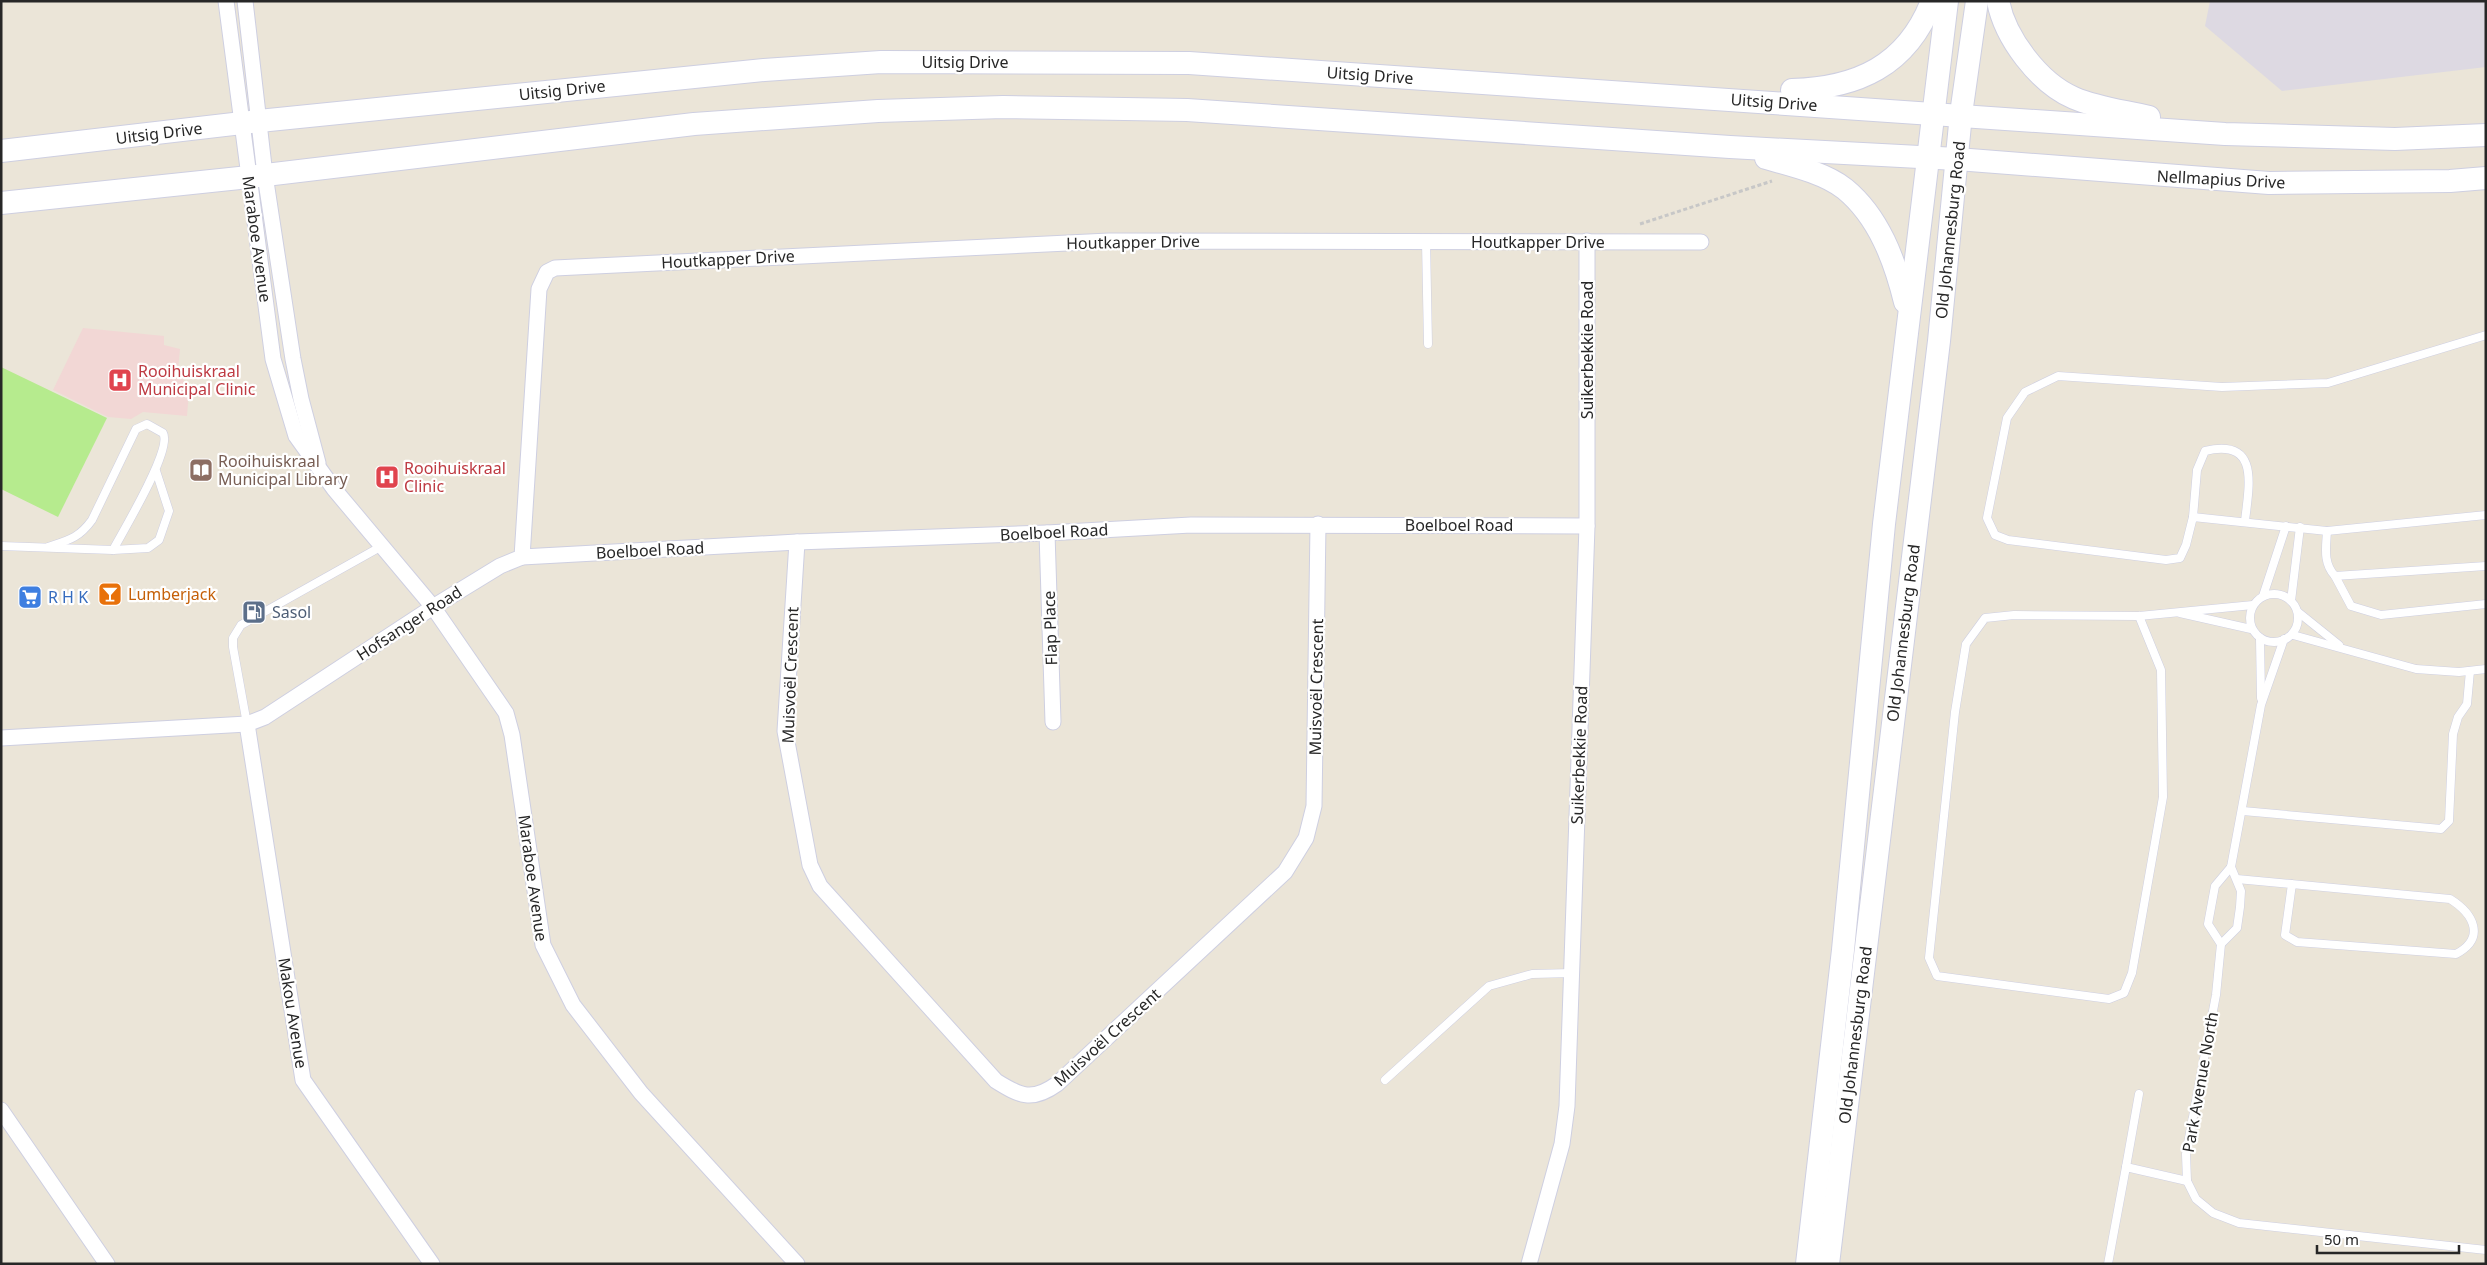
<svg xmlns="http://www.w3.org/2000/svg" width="2487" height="1265" font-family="'Noto Sans',sans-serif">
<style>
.industrial{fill:#ddd9e2}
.medical{fill:#f2d7d5}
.pitch{fill:#b6eb8e}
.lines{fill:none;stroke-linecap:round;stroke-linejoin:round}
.service-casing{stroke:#cecfe1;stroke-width:9}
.minor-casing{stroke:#cecfe1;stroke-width:17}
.secondary-casing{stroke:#cecfe1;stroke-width:24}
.path{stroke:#c7c7c7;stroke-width:3;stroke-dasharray:4 2.5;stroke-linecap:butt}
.service{stroke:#fff;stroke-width:8}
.minor{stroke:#fff;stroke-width:15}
.secondary{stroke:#fff;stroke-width:22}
.labels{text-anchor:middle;stroke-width:4.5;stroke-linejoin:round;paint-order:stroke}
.street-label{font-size:16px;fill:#272727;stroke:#fff}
.health-label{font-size:16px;fill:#be3a42;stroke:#fff;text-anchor:start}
.education-label{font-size:16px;fill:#785e54;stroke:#fff;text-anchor:start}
.food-label{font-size:16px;fill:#c56008;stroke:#fff;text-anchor:start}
.shop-label{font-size:16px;fill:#366cbe;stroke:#fff;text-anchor:start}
.service-label{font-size:16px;fill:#4e5e75;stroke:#fff;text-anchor:start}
</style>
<rect width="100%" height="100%" fill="#ebe5d8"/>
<polygon class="industrial" points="2210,1 2486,1 2486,67 2282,91 2205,26"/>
<polygon class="medical" points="83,328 164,336 164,345 180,349 178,370 189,391 187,416 143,412 131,419 108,417 53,390"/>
<polygon class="pitch" points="1,367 107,418 58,517 1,489"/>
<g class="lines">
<g class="service-casing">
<g id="service">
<polyline points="1426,241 1428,344"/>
<polyline points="2486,335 2328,383 2222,387 2058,376 2025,392 2007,418 1987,518 1995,535 2008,540 2166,560 2180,558 2186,545 2193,517 2327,531 2486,515"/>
<path d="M2193 517 2197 470 2205 451C2260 438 2249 485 2245 521"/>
<path d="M2327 531C2326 548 2323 563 2335 576L2486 566"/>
<polyline points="1,546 113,550 148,548 159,540 169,511 156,471"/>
<path d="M48 547C69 540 79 538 92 520L136 429 147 424 163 433C173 449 123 531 113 550"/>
<polyline points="2335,576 2351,606 2381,615 2486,604"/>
<circle cx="2274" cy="618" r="24"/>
<polyline points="2263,596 2286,526"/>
<polyline points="2291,601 2300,527"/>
<polyline points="2298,612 2339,645"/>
<polyline points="2180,613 2251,629"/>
<polyline points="2139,616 2161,670 2163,797 2132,973 2124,993 2109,999 1937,976 1929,958 1955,712 1966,644 1985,618 2014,615 2139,616 2253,605"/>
<polyline points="2293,635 2416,669 2459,672 2486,669"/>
<polyline points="2260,638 2261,698"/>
<polyline points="2284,639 2261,705 2231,867 2215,886 2208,924 2221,944 2216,995 2186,1154 2187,1181 2196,1199 2213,1213 2239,1223 2486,1250"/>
<polyline points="247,724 233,647 233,638 241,625 382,546"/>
<polyline points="2243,811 2441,829 2449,821 2453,734 2458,717 2467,704 2470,671"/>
<path d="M2237 879 2450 899C2474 914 2486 938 2456 954L2297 942 2285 935 2292 884"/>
<polyline points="2221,944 2237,928 2240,907 2241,891 2231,867"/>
<polyline points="1385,1080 1489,986 1532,974 1572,973"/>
<polyline points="2126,1167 2139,1094"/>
<polyline points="2108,1264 2126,1167 2187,1181"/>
</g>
</g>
<g class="minor-casing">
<g id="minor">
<polyline points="226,1 273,359 296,436 334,489 433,607 506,713 512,735 543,945 573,1005 641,1093 797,1264"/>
<polyline points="245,1 265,175 293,359 301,399 318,463"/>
<polyline points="1047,533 1053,722"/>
<path d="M797 542 785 731 810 865 820 886 996 1081C1020 1096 1032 1102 1057 1084L1285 872 1306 838 1314 806 1318 524"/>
<polyline points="522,557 797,542 1047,533 1191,525 1587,526"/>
<polyline points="247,724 303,1080 432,1264"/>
<polyline points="1,738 247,724 265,717 433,607 500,566 522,557 539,289 547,272 555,268 1109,241 1701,242"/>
<polyline points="1,1110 107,1264"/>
<polyline points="1529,1264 1562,1144 1567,1106 1587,526 1587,241"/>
</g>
</g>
<g class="secondary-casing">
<g id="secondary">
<path d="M1998 1C2005 38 2039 83 2074 98 2097 108 2124 111 2149 117"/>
<path d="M1792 90C1857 88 1907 66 1932 1"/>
<polyline points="1,151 259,121 764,70 881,62 1189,63 2225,134 2395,139 2486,135"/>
<path d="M1766 158C1791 165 1825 173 1845 189 1879 217 1895 261 1905 302"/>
<polyline points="1,203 249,177 694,124 878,111 1003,107 1187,110 1730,147 1957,159 2269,183 2450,181 2486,178"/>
<polyline points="1807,1264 1843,950 1884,524 1947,1"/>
<polyline points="1828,1264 1939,341 1961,114 1977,1"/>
</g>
</g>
<polyline class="path" points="1640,224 1772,181"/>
<use href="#service" class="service"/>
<use href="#minor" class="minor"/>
<use href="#secondary" class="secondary"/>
</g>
<defs>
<g id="hospital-square" transform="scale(1.25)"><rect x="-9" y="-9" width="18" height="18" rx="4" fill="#e0444e" stroke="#fff"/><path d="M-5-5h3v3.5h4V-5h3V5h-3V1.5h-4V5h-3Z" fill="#fff"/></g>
<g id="library-square" transform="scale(1.25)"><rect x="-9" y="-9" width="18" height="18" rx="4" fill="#8d6e63" stroke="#fff"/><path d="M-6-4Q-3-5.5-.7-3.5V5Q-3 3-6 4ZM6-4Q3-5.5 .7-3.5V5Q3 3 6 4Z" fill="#fff"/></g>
<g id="bar-square" transform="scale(1.25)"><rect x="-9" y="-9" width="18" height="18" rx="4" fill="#e8710a" stroke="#fff"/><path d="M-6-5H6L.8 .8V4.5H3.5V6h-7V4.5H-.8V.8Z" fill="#fff"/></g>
<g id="supermarket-square" transform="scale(1.25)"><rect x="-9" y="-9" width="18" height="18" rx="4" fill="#3f7fe0" stroke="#fff"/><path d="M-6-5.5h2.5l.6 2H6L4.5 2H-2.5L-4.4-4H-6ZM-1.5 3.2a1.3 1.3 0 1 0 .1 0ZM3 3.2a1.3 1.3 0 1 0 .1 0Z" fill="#fff"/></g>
<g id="fuel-square" transform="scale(1.25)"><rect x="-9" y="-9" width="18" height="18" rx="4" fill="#5c6f8a" stroke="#fff"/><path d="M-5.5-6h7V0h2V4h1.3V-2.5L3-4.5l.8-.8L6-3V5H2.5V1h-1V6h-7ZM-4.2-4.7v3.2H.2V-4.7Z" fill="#fff"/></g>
</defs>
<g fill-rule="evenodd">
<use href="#hospital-square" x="120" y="380"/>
<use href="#library-square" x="201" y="470"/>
<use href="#hospital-square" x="387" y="477"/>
<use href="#bar-square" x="110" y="594"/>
<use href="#supermarket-square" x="30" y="597"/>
<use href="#fuel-square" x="254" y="612"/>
</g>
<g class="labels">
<g class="street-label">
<text x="965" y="68">Uitsig Drive</text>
<text transform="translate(1370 75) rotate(4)" y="6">Uitsig Drive</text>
<text transform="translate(562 90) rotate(-6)" y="6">Uitsig Drive</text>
<text transform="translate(1774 102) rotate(4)" y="6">Uitsig Drive</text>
<text transform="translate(159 133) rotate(-7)" y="6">Uitsig Drive</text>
<text transform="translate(2221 179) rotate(3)" y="6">Nellmapius Drive</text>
<text transform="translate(1950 230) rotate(-84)" y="6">Old Johannesburg Road</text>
<text transform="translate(257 239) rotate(82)" y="6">Maraboe Avenue</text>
<text transform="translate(1133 242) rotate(-1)" y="6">Houtkapper Drive</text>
<text x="1538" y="248">Houtkapper Drive</text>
<text transform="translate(728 259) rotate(-3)" y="6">Houtkapper Drive</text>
<text transform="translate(1587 350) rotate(-90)" y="6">Suikerbekkie Road</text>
<text x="1459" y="531">Boelboel Road</text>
<text transform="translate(1054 532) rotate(-3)" y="6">Boelboel Road</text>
<text transform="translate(650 550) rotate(-3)" y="6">Boelboel Road</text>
<text transform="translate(409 623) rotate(-33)" y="6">Hofsanger Road</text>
<text transform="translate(1050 628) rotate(-92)" y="6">Flap Place</text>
<text transform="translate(1903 633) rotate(-83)" y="6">Old Johannesburg Road</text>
<text transform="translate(790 675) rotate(-88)" y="6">Muisvoël Crescent</text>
<text transform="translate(1316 687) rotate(-89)" y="6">Muisvoël Crescent</text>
<text transform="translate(1579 755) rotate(-88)" y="6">Suikerbekkie Road</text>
<text transform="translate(533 878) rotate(82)" y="6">Maraboe Avenue</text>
<text transform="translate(293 1013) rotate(81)" y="6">Makou Avenue</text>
<text transform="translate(1855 1035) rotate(-83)" y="6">Old Johannesburg Road</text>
<text transform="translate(1107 1037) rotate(-42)" y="6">Muisvoël Crescent</text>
<text transform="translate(2200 1082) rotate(-80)" y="6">Park Avenue North</text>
</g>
<g class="health-label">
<text x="138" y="377">Rooihuiskraal<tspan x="138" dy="18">Municipal Clinic</tspan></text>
<text x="404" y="474">Rooihuiskraal<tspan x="404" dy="18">Clinic</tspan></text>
</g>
<g class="education-label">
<text x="218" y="467">Rooihuiskraal<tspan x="218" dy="18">Municipal Library</tspan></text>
</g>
<g class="food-label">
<text x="128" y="600">Lumberjack</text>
</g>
<g class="shop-label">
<text x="48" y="603">R H K</text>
</g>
<g class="service-label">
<text x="272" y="618">Sasol</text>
</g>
</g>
<rect width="2487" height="1265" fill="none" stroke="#272727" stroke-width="5"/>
<path d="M2317 1245v8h142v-8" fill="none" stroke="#272727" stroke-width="2.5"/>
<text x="2324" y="1245" font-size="15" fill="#272727" stroke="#ffffff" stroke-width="4" paint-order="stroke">50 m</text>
</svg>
